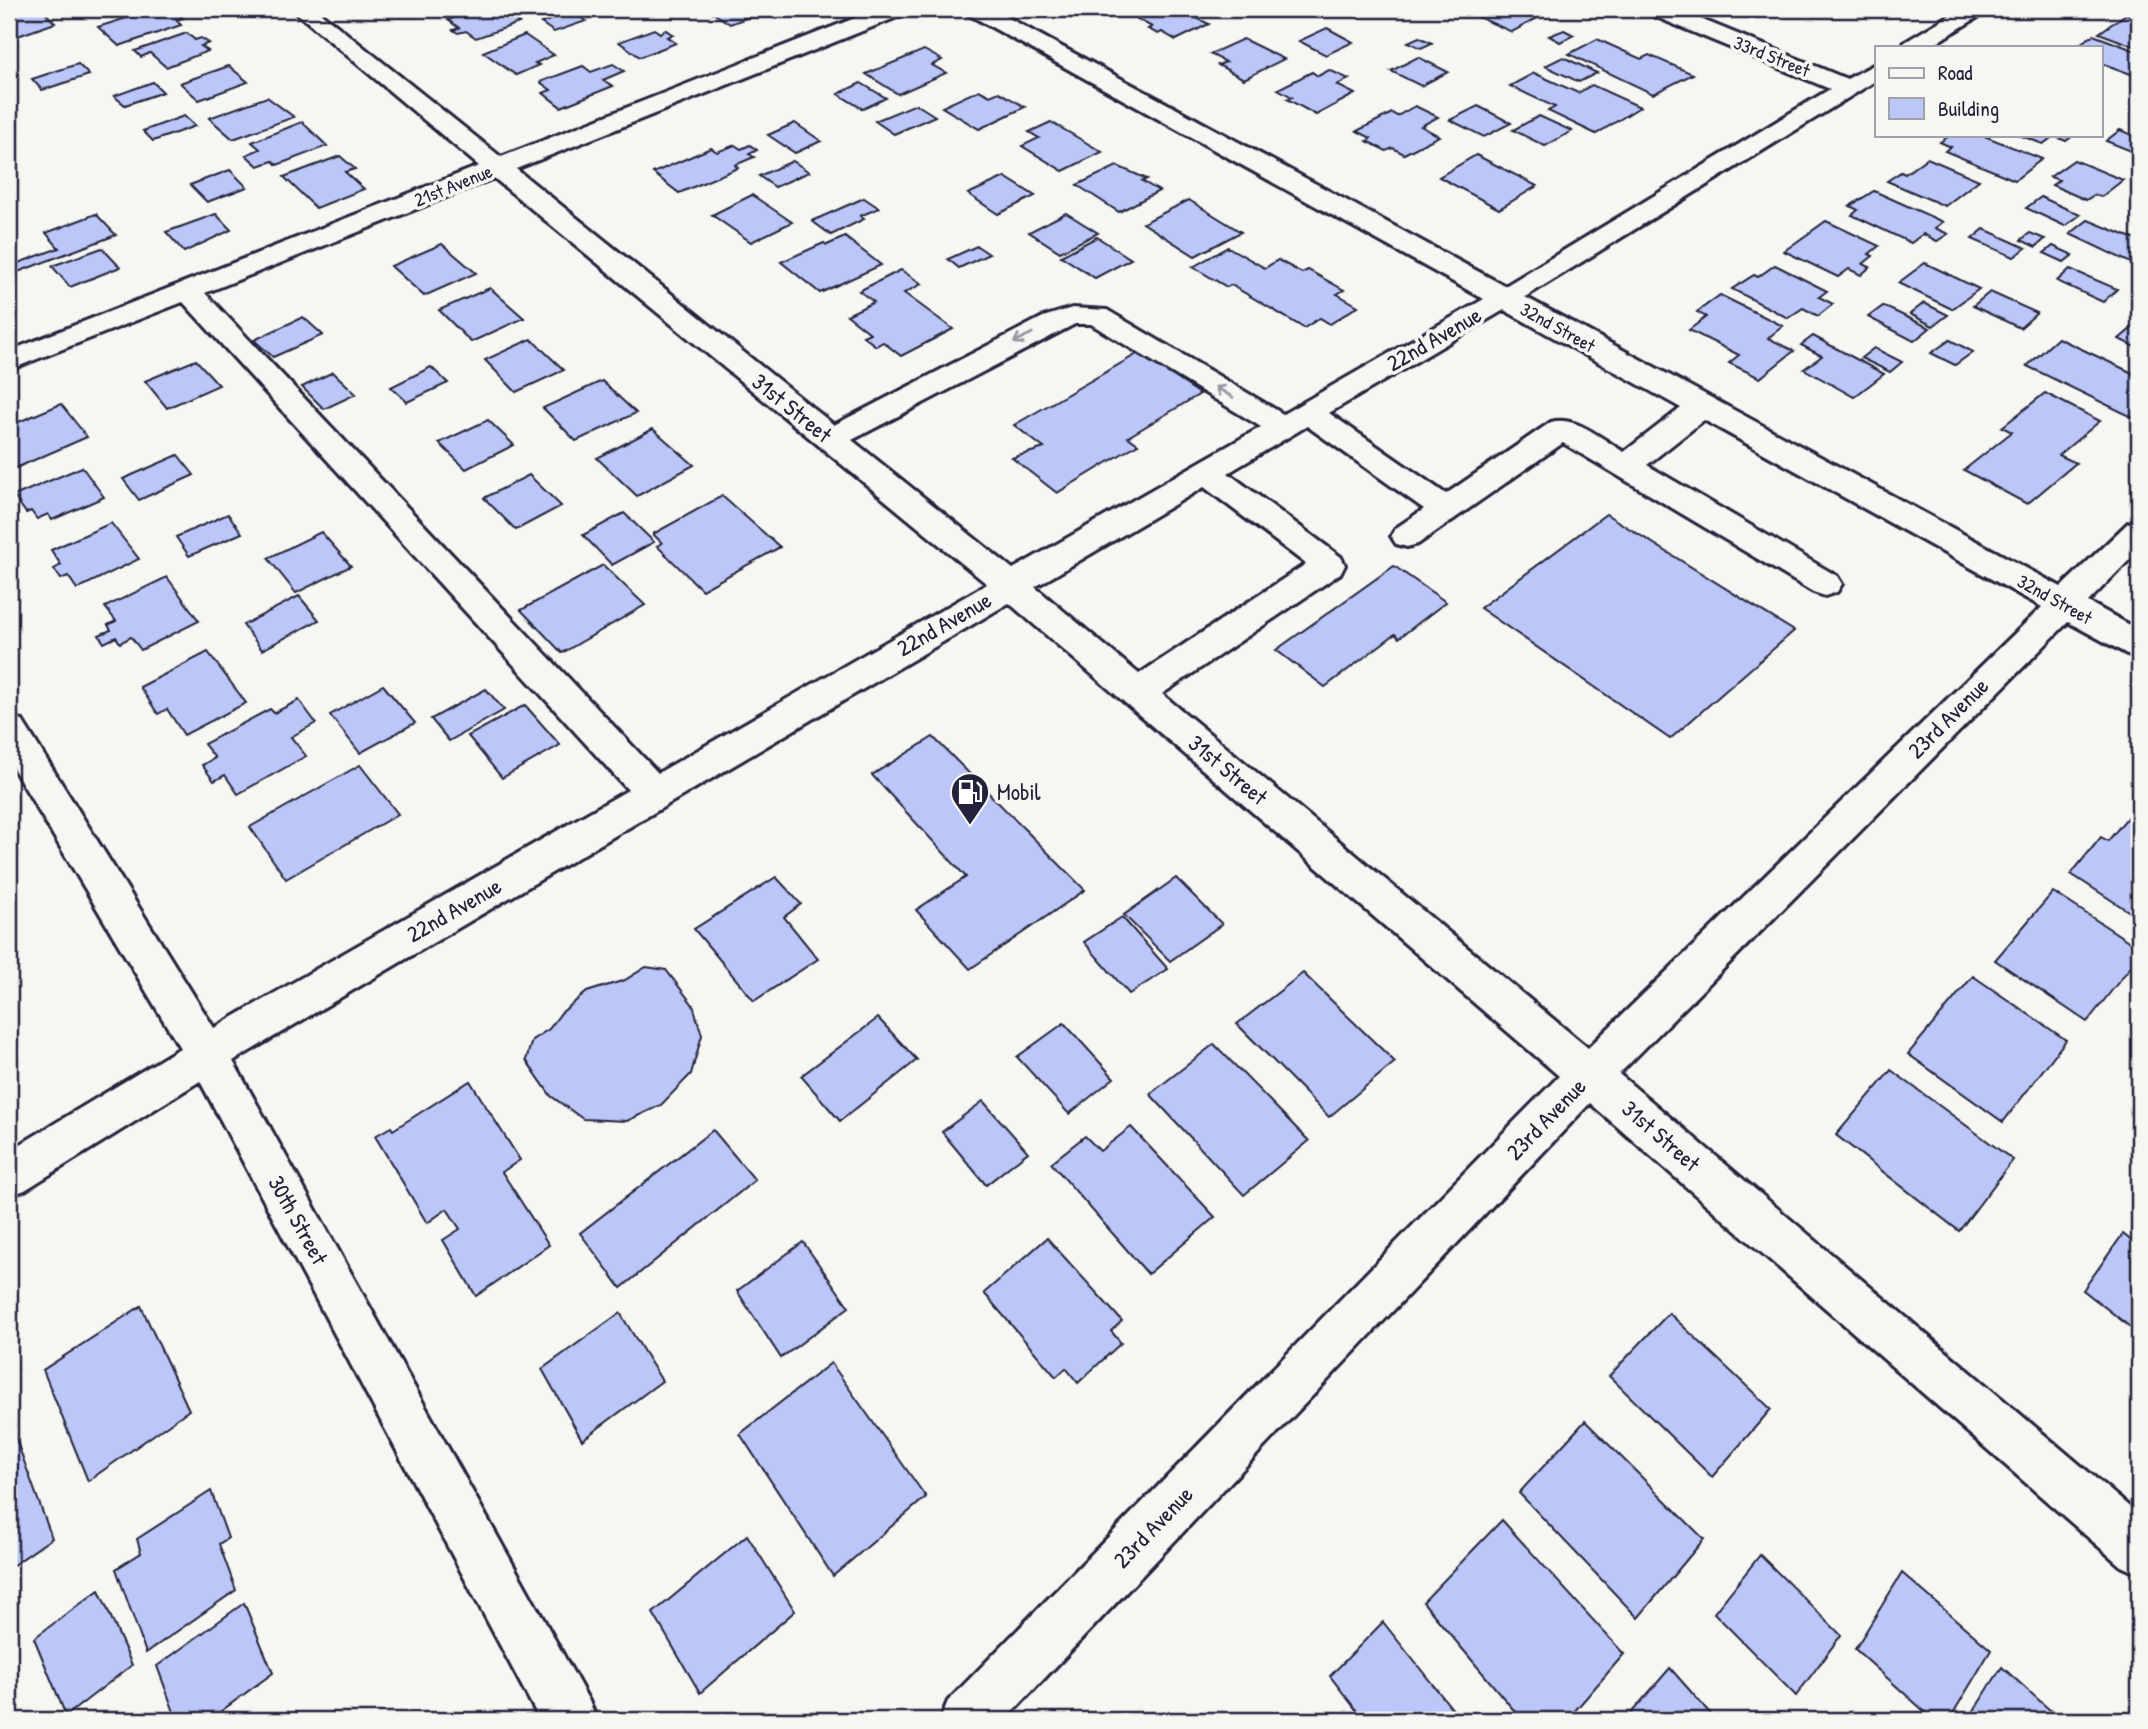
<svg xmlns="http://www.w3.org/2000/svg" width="2148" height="1729" font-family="'Patrick Hand',sans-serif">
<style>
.building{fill:#bbc7f8;stroke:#22223b;stroke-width:2}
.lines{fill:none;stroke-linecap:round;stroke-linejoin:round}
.minor-casing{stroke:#22223b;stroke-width:6}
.minor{fill:#f6f6f2;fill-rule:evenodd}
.oneway{stroke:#9797a0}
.labels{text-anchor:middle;stroke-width:7;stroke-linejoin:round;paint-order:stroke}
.far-street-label{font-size:19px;fill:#22223b;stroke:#f6f6f2}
.street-label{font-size:23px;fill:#22223b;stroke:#f6f6f2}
.poi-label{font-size:23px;fill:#22223b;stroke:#f6f6f2;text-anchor:start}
</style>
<rect width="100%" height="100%" fill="#f6f6f2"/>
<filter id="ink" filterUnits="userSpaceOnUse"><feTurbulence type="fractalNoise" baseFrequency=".0143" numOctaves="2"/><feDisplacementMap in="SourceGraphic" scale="14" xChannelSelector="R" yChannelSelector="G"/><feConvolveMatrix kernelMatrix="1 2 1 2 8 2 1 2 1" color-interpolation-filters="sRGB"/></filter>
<g filter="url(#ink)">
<g class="building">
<polygon points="18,9 42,9 55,23 9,39 9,11"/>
<polygon points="155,9 172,9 183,18 176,20 181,25 119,46 98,27"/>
<polygon points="480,9 499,9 519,23 476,38 466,31 458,33 453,30 459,28 448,20"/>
<polygon points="707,9 771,9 730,24"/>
<polygon points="1161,9 1178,9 1209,24 1176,40 1162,32 1158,34 1148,29 1152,27 1137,19"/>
<polygon points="1460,9 1528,9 1543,15 1512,32"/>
<polygon points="573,12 586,21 554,32 541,23"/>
<polygon points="2126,14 2139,19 2139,48 2099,33"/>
<polygon points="1327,28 1353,42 1326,55 1299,41"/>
<polygon points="654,29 660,33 666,30 673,35 667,37 676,43 640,57 619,42"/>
<polygon points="1564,30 1574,35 1560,42 1549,36"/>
<polygon points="187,33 195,40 201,38 209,43 201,46 208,51 166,67 150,53 141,57 135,51"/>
<polygon points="525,35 554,55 535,63 539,65 516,75 483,52"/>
<polygon points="2093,35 2139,52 2139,77 2101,63 2101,47 2075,47"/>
<polygon points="1419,37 1432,43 1421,48 1408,42"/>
<polygon points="1243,39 1284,59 1244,79 1218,65 1226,62 1210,54"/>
<polygon points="1597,39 1641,59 1649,55 1693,74 1653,94 1569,54"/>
<polygon points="924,50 942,60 932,65 946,73 898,94 866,74"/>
<polygon points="1418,57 1448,72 1421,86 1391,71"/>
<polygon points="1563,57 1597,73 1579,82 1545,66"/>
<polygon points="78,64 89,75 42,90 32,79"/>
<polygon points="613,64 624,71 603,80 613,86 561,107 543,93 551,90 540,82 583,66 591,72"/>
<polygon points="229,66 248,82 199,100 180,83"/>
<polygon points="1329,70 1349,79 1337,85 1355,94 1316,115 1287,99 1292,97 1278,89 1312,72 1318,76"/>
<polygon points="1534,73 1578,93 1592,85 1640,107 1596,134 1548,111 1555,107 1510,86"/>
<polygon points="153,82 163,92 125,105 114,96"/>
<polygon points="861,83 886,98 863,109 838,94"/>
<polygon points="979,90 990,96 999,92 1025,107 979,129 942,107"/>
<polygon points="267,97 294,117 233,139 209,118"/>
<polygon points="916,104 935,116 894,134 875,121"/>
<polygon points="1415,106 1438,117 1421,126 1439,136 1404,154 1393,148 1386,151 1367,141 1371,138 1357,131 1392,113 1397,116"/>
<polygon points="1478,106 1511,123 1484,137 1450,120"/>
<polygon points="184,116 195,126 153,141 143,131"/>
<polygon points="1539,116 1572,131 1545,146 1513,130"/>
<polygon points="302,122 327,146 277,165 273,161 258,166 246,155 260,149 252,142"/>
<polygon points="1051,122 1102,152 1063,171 1022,146 1039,138 1029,132"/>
<polygon points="795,123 821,141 795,153 768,135"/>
<polygon points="2120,130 2139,138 2139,154 2106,141"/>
<polygon points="1951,135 1982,135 2042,159 2015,180 1945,151 1951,147 1940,142"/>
<polygon points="2019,135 2074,135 2066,141 2054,136 2043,144"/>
<polygon points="735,145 741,149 750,145 757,150 749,154 754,157 735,165 738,168 679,193 653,173 711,148 717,152"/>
<polygon points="1476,155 1537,186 1499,209 1439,177"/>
<polygon points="340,156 355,169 345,172 364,189 316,208 284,177"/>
<polygon points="1927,158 1979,180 1945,206 1887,181 1901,172 1905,174"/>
<polygon points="2074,160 2123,180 2101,197 2094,195 2086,200 2052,185 2059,180 2050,177"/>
<polygon points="793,161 809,172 775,187 759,176"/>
<polygon points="1117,166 1147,179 1142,181 1159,191 1119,212 1077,185"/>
<polygon points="230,170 247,187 207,202 190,185"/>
<polygon points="1005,177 1035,196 998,214 968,194"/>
<polygon points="1874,191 1943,222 1935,228 1948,234 1937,241 1923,234 1911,243 1852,215 1858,210 1850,206"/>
<polygon points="752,195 792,222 751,242 712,215"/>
<polygon points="2041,197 2080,215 2065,226 2026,208"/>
<polygon points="864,198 879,208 860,216 864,219 831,235 812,221"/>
<polygon points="1189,200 1241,232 1195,256 1143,223"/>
<polygon points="1066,213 1098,233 1060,252 1029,232"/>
<polygon points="96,214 116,235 15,273 10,266 59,248 46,233"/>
<polygon points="216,214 231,230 184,252 166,232"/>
<polygon points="2088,220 2139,241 2139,256 2131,263 2070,234"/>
<polygon points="1826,221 1879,246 1869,254 1873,256 1863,264 1870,267 1861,275 1849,269 1838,277 1784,251"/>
<polygon points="1984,229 2026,248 2014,257 1972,239"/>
<polygon points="2030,233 2045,239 2036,247 2021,240"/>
<polygon points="845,237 881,265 820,293 781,262 824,243 827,245"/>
<polygon points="1097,237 1131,259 1095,278 1061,256"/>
<polygon points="442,244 476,273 424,296 391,266"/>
<polygon points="977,246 989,254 959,268 948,259"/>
<polygon points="2053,246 2073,255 2064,262 2044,253"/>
<polygon points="1228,247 1265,268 1278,260 1302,273 1308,270 1344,290 1337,294 1358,306 1330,324 1320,318 1304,328 1231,285 1227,287 1193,267"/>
<polygon points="102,248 120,267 70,287 52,266"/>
<polygon points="1925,263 1979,289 1952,309 1898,283"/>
<polygon points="1775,265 1827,291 1819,297 1833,304 1818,316 1803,308 1788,318 1732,289 1754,275 1758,277"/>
<polygon points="2070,269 2117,289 2103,302 2057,281"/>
<polygon points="901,270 922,284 904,293 953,329 901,356 883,342 876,346 863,336 870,333 847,315 874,302 859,291"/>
<polygon points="490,288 524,318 471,342 439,310"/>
<polygon points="1990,292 2037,313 2020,328 1973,306"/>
<polygon points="1720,295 1783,326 1768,338 1794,351 1760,378 1729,363 1739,355 1689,330 1706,317 1697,312"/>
<polygon points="1924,303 1948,315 1933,326 1910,314"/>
<polygon points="1883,306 1930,328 1914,341 1868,317"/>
<polygon points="303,317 323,335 273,357 254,340"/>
<polygon points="2139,322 2139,349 2119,339"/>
<polygon points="1813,336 1884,374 1854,397 1804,369 1822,356 1801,345"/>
<polygon points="2058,338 2139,376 2139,412 2134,418 2027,366"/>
<polygon points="531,339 564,370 516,392 485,360"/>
<polygon points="1950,340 1973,352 1955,365 1931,353"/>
<polygon points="1874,348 1902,362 1890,372 1861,358"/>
<polygon points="1139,353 1200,394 1128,437 1138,444 1057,493 1012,458 1044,448 1014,425"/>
<polygon points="196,360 219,385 167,408 145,381"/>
<polygon points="431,367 448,383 407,402 391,387"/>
<polygon points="333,372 356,394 324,409 302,387"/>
<polygon points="602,381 636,413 576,441 543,408"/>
<polygon points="2045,393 2100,421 2059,455 2076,463 2027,504 1964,470 2012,432 2002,427"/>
<polygon points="61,404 87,437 9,471 9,426"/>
<polygon points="488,420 514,445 466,469 439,443"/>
<polygon points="653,429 694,465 637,496 597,458"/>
<polygon points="178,455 194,475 139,500 123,479"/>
<polygon points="82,467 104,497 52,520 48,514 37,519 31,511 26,513 14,496"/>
<polygon points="529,475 561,506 516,530 484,498"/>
<polygon points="722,496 780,547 702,590 657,546 662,543 653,534"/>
<polygon points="624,513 654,542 612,565 583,535"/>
<polygon points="228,514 242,533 189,556 176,537"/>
<polygon points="1606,514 1794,631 1670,739 1480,608"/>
<polygon points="111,523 139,559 77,589 68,576 61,579 54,569 61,565 51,550"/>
<polygon points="321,532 351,566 296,593 268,558"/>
<polygon points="603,565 645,605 562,653 521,610"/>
<polygon points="1394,566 1446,602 1399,638 1395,634 1325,687 1276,650"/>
<polygon points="167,577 199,621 141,650 131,637 120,643 116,637 104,643 99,635 111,630 108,625 116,621 105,607"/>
<polygon points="299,596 319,620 262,650 243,625"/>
<polygon points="208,652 246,703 184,735 167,709 158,714 140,687"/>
<polygon points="383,685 415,723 360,753 330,715"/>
<polygon points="486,689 504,710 449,741 431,719"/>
<polygon points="299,700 316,723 291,737 306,756 238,794 225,775 214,781 202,765 215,758 204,744 270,709 274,713"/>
<polygon points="525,705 560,745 502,778 468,736"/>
<polygon points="933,737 1085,890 970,969 916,910 966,877 872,775"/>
<polygon points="360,765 398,814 286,879 250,827"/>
<polygon points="2130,814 2139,820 2139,918 2071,874 2101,837 2108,841"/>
<polygon points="776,877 801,904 784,917 818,959 754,1001 694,929"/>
<polygon points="1176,878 1222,924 1170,961 1124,915"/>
<polygon points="2053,892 2139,948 2139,956 2087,1022 1995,960"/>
<polygon points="1122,917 1168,969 1129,994 1084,942"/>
<polygon points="646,967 666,970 693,1005 702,1035 691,1074 661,1105 627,1121 583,1119 551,1096 526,1060 532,1040 549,1029 561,1013 587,992 625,980"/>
<polygon points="1303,973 1395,1062 1329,1117 1237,1024"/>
<polygon points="1973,976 2066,1040 2003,1122 1908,1054"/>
<polygon points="878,1018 917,1060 840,1121 801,1076"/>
<polygon points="1064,1023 1114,1078 1069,1114 1017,1057"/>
<polygon points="1214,1044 1309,1141 1244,1195 1150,1094"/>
<polygon points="1891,1070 2013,1160 1959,1231 1836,1135"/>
<polygon points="470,1081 520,1160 502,1172 549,1245 476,1296 443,1240 460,1229 447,1209 427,1223 375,1136 391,1127 393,1130"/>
<polygon points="983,1101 1028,1152 986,1185 942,1132"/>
<polygon points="1131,1127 1215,1217 1148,1274 1051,1163 1085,1136 1100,1151"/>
<polygon points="713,1130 755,1180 621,1288 580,1233"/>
<polygon points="2123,1234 2139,1247 2139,1334 2083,1290"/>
<polygon points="1047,1238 1122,1321 1111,1331 1121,1343 1078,1383 1066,1368 1056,1377 984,1293"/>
<polygon points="803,1242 849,1307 781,1358 737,1291"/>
<polygon points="141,1306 189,1410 88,1481 43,1370"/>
<polygon points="620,1313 662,1381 582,1440 542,1369"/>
<polygon points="1669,1313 1771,1409 1712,1477 1609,1376"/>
<polygon points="831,1363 926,1497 833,1576 740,1434"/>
<polygon points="9,1420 52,1538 9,1568"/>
<polygon points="1585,1421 1704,1539 1638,1618 1519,1493"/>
<polygon points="211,1491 228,1538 219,1544 236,1590 146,1653 116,1569 141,1553 137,1539"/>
<polygon points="1502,1520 1624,1654 1567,1720 1522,1720 1423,1602"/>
<polygon points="747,1535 795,1611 700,1693 653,1613"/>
<polygon points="1760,1555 1841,1635 1796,1696 1714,1613"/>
<polygon points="1902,1573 1991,1650 1949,1720 1934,1720 1855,1649"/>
<polygon points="99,1590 132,1665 66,1716 34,1638"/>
<polygon points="244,1603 273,1673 209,1720 177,1720 157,1666"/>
<polygon points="1383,1622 1461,1720 1364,1720 1330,1676"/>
<polygon points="2002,1667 2061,1720 1968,1720"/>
<polygon points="1670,1668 1716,1720 1625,1720"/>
</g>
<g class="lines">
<g class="minor-casing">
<g id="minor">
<path d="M292 9H316L501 157 878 9H908L905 14 516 169 834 425 1043 317 1072 308 1107 310 1283 414 1484 299 968 14 965 9H992L1505 286 1830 89 1649 14 1646 9H1676L1847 79 1877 63V80L1525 297 2061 587 2128 523 2139 520V550L2088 602 2139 630V658L2127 654 2068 622 1619 1074 2139 1515V1574L2121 1566 1590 1103 1005 1720H940L948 1701 1559 1076 1009 603 233 1061 589 1701 597 1720H540L200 1081 25 1190 9 1196V1151L180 1048 9 761V716L22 720 214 1028 628 790 183 302 9 370V351L479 166ZM494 178 987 584 658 773 205 293ZM1504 310 1681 408 1624 452C1603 440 1576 415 1551 422L1446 494 1329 413ZM1075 324H1091L1261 427 1013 569 852 440ZM1704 420 2042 607 1588 1048 1162 694 1341 573 1345 565 1341 557 1228 473 1307 426 1424 509 1396 528 1391 536 1396 544 1407 547 1418 544 1563 443 1813 592 1825 596 1837 592 1842 584 1837 576 1647 465ZM1204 487 1306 564 1139 674 1035 587Z"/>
<polygon points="1960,9 1986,9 1983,14 1929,47 1902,47 1905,42"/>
</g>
</g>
<use href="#minor" class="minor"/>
</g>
<defs><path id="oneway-shaft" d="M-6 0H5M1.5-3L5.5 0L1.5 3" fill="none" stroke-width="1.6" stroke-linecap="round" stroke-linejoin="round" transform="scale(1.75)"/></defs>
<g class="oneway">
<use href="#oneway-shaft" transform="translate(1023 338) rotate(152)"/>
<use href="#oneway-shaft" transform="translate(1224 392) rotate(-149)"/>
</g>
</g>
<defs>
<g id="fuel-pin" transform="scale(2.0125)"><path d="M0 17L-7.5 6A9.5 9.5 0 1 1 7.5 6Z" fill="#22223b" stroke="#f6f6f2"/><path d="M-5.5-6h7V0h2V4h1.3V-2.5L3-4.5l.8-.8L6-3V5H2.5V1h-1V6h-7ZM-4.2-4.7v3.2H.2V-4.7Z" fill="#fff"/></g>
</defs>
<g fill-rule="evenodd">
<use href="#fuel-pin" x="970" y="792"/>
</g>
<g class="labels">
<g class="far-street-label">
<text transform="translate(1772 56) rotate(22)" y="7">33rd Street</text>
<text transform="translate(453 185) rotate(-22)" y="7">21st Avenue</text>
<text transform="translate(1558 327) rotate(29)" y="7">32nd Street</text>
<text transform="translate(2055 599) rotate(29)" y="7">32nd Street</text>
</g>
<g class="street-label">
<text transform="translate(1434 339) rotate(-30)" y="8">22nd Avenue</text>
<text transform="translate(792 408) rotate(39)" y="8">31st Street</text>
<text transform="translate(944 624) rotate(-30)" y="8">22nd Avenue</text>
<text transform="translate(1948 718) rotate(-45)" y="8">23rd Avenue</text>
<text transform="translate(1228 770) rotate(40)" y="8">31st Street</text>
<text transform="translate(454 910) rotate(-30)" y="8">22nd Avenue</text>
<text transform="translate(1546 1119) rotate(-46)" y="8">23rd Avenue</text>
<text transform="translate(1661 1136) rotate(41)" y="8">31st Street</text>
<text transform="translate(298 1220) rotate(61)" y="8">30th Street</text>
<text transform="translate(1153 1527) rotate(-46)" y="8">23rd Avenue</text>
</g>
<g class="poi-label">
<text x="997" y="800">Mobil</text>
</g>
</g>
<rect width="2148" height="1729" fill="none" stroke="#f6f6f2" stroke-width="35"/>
<rect x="18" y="18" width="2113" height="1694" fill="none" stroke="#22223b" stroke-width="2.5" filter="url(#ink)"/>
<rect x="1875" y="46" width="228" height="91" fill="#f6f6f2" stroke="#a1a1a9" stroke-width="2"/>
<rect x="1889" y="68" width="35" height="10" fill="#f6f6f2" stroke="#a1a1a9" stroke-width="2"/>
<text x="1938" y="80" font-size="21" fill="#22223b">Road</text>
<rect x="1889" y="98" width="35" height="21" fill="#bbc7f8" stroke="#a1a1a9" stroke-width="2"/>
<text x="1938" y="116" font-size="21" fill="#22223b">Building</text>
</svg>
